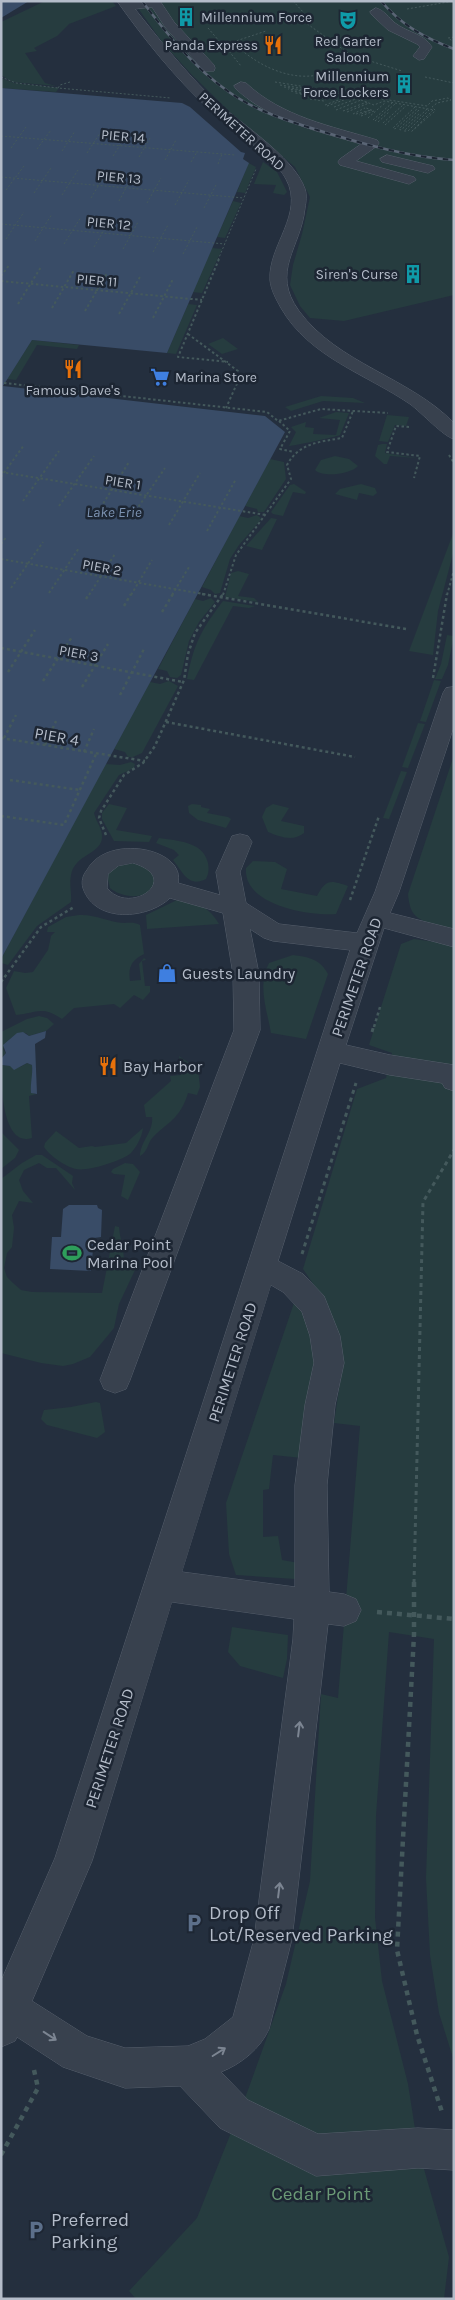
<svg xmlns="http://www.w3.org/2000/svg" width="455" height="2300" font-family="Karla,sans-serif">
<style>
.green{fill:#263c3f}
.water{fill:#394c67}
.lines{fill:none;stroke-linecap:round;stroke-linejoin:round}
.minor-casing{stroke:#565f6c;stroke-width:1}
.path-far4{stroke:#44595c;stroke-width:1;stroke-dasharray:2 2;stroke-linecap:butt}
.path-far3{stroke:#44595c;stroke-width:2;stroke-dasharray:2.5 2.5;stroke-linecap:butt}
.path-far2{stroke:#44595c;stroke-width:2.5;stroke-dasharray:3 3;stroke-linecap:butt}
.path-far1{stroke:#44595c;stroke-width:3;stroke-dasharray:4 4;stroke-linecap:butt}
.path{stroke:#44595c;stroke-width:4.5;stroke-dasharray:5 5;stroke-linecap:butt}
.minor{fill:#38414e;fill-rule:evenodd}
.rail-casing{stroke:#5a6575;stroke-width:2.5}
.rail{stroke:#1d2633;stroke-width:2;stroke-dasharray:5.5;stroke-linecap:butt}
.path-bridge{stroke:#44595c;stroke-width:1;stroke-dasharray:2 2;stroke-linecap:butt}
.oneway{stroke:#7c8592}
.labels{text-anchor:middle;stroke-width:5;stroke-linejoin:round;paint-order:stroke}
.far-poi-label{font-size:14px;fill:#b4bcc9;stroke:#1d2633;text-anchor:end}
.far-street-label{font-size:14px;fill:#b4bcc9;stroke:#1d2633}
.far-water-label{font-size:15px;font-style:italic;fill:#7c92b1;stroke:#1d2633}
.street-label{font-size:16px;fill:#b4bcc9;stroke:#1d2633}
.poi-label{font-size:16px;fill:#b4bcc9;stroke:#1d2633;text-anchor:start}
.near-poi-label{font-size:19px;fill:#b4bcc9;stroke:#1d2633;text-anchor:start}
.near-park-label{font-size:19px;fill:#6b9a76;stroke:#1d2633}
</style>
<rect width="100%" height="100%" fill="#242f3e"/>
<g class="green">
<polygon points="45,1 112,1 116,6 69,24 57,36 34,48 37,51 25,53 45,83 56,86 12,82 1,75 1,22"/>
<polygon points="133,1 454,1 454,295 344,321 310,318 300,306 290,285 293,265 302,234 310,197 295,167 230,112 192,75 162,42"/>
<polygon points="1,78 14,83 59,88 56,92 1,88"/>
<polygon points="243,160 256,167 245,193 237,192 248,164"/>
<polygon points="263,162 277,172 287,192 284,195 273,193 276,185 254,184"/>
<polygon points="233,201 241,203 225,238 217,237"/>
<polygon points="212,248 222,249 202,293 192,292"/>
<polygon points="188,304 197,305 176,354 167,353"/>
<polygon points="223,338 238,349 222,354 208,344"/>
<polygon points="32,340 79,345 77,349 37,345 16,380 7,379"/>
<polygon points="321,396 353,398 365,403 323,401 291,411 285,407"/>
<path d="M336 412 349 413 340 435C336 437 293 446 289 446L296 432 291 427 306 422 305 427 314 428 313 434 336 435 340 420 319 418Z"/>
<polygon points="387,415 409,417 406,426 395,425 388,442 379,441"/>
<polygon points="382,444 387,444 385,453 417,458 390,456 387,464 384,464 375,456 378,445"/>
<path d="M335 456 349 459 358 466C351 474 323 478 315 470L321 460Z"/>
<polygon points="270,459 284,462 286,479 264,512 258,512 257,509 245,506"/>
<polygon points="294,484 306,492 305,494 293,492 283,516 273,514 271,512 290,485"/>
<polygon points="361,484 375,488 377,493 373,496 359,493 357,500 335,494 340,489"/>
<polygon points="257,515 261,518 260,521 239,545 230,559 220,593 215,594 211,590 202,587 239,516 248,518"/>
<polygon points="271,518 277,519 262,550 246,546"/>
<polygon points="454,531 454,550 438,611 433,655 409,651"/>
<polygon points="238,571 249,574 238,596 254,598 258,602 225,597 231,573"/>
<polygon points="211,598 215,602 199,622 189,641 181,675 177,678 170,677 167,671 158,669 195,599 203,601"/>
<path d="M223 601 255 606 249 608 233 606 194 680 187 679C194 643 201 630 223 601Z"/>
<polygon points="447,635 454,636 448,665 442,679 435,679 441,664"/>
<polygon points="434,680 441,681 426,722 420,721"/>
<polygon points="169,681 178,686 142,753 133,757 128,757 125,752 114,749 150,682 160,684"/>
<polygon points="418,723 425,724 408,768 402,767"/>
<path d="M454 755V2061L439 2013 430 1955 426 1878 434 1639 389 1632 376 1816 375 1918 382 1981 408 2084 418 2148 449 2257 444 2299H136L129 2291 197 2218 248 2090 286 1984 310 1881 321 1694 338 1698 360 1426 334 1423 343 1362 324 1300 303 1269 357 1089 386 1078 392 1053 369 1045 401 944 414 939 435 942 439 927C418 919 410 918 408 894Z"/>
<path d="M131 762 135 764 134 768 119 775 94 813C96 822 103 829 102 838 101 854 75 854 71 875 69 884 72 893 71 902L37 926 8 965 1 963V959L105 764 120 765Z"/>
<polygon points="401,771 407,772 389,819 383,818"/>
<polygon points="109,804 127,808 116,830 152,836 149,842 114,841 102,819 102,813"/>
<polygon points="192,804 201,805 201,807 210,809 207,813 228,817 231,819 226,828 198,820 189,813 188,806"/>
<path d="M273 804 289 808 281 821 304 826V833C293 842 280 837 268 832L262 817 266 808Z"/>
<path d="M159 838C177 841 203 841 208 863 209 869 209 873 206 879 188 888 183 872 173 860L179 855 174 850 156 843Z"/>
<path d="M253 861 275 862 287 869 281 889 317 896C326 879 330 880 348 886L336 914C308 916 243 905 246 868Z"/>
<path d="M130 863 146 866 156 875C155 879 155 884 153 887 144 901 120 897 110 888L107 876C113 867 119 865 130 863Z"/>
<path d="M177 900C196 900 210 908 219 924L147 929 146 915Z"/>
<path d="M79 915C95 914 108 922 124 923 130 923 134 922 140 925L144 954C131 960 128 968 130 981L141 980 139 964 144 958 146 960 142 961 145 986H150V992L143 1000 134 995 120 1008 114 1004 74 1008 62 1019C42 1005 36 1013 16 1015L6 988 14 971 25 973 33 972 48 950 51 936 55 932H47L48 927 66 917Z"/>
<path d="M293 955C309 957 320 959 328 974L306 1039 271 1033C267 1010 257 985 269 963Z"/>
<polygon points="39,1016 47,1018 54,1024 46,1031 29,1036 26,1033 11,1038 3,1049 6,1053 1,1059 1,1032 27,1019"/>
<path d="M179 1056 198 1069 200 1087 197 1095 188 1093C181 1117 170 1121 154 1136 147 1142 149 1151 140 1156 140 1142 154 1131 152 1117H146L144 1105 171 1081 170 1076 181 1075Z"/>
<path d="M1 1062 2 1065 20 1067 27 1063 32 1065C34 1078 30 1081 34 1094H37L29 1096 32 1138C1 1148 1 1079 1 1062Z"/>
<path d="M143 1128C142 1137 137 1146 131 1153 124 1160 87 1172 76 1169 66 1167 50 1156 44 1147L45 1143 56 1131 79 1148 92 1146 95 1147 126 1143Z"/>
<polygon points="1,1132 19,1150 15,1158 1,1169"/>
<path d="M36 1155H42L73 1176 72 1183 75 1190 56 1168H47L39 1163 24 1170 19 1180 23 1191 33 1203 19 1201 12 1215 14 1228 12 1247 7 1253 4 1268 7 1277 13 1283 21 1290 32 1292 102 1293 115 1226 119 1227C120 1240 126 1254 123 1266L135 1270 119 1304 114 1328 90 1357 73 1364 63 1366 41 1363 1 1353V1179L22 1163Z"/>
<polygon points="125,1163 133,1164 140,1172 128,1200 121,1196 125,1175 114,1174 111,1172 113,1169"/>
<polygon points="295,1300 307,1317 321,1355 302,1458 273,1455 269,1489 263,1490 263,1537 278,1536 282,1560 299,1563 295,1579 236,1575 229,1554 226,1503"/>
<polygon points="96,1402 100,1403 105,1432 97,1438 47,1425 41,1419 44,1410 71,1407"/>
<polygon points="232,1627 288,1635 287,1659 283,1678 240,1666 228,1652"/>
</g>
<g class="water">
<polygon points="1,1 29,1 1,18"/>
<polygon points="1,88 182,103 190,107 241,152 245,153 243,159 249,163 167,353 32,340 3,386 265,416 285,432 1,959"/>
<path d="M46 1031 45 1038 35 1044 37 1094 31 1093C30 1083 33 1075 32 1065L27 1063 14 1070 10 1066 2 1065 1 1059 6 1053 3 1045 17 1033 23 1032 29 1036Z"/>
<polygon points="69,1205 97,1205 98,1208 102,1210 101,1237 94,1238 91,1271 50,1269 52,1237 61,1237 63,1209"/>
</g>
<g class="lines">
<g class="minor-casing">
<g id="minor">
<path d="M117 1H160L174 22 214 65 215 68 214 71H204L165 27 152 7 135 9C158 38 182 68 209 95 235 120 294 156 305 189 307 195 306 202 305 208 301 248 270 271 299 311 338 364 409 377 454 423V439C444 437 421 412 410 404 366 374 309 357 281 308 276 299 271 290 270 280 268 245 305 214 286 179 273 155 231 130 210 110 175 78 144 39 117 1Z"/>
<path d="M376 8C384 10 389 18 395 23 408 33 423 33 432 47L424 59 419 60 413 56 420 47 417 44 388 30 372 15 370 12Z"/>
<path d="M241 82 246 83C282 117 331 126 377 140L379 143 377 146 356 161 414 177 416 180 409 184 340 165 338 162 340 159 361 144C317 131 271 121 236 89L234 86Z"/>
<polygon points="387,155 433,166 435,169 428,173 382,162 380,159"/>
<path d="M454 687V726L399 892 390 913 454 929V947L384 928 346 1045 390 1055 454 1065V1091L445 1088 442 1083 390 1075 340 1063 278 1261 303 1274 324 1296 340 1336 344 1363 335 1405 327 1485 329 1592 344 1594 356 1599 361 1610 356 1621 344 1626 328 1624 292 1939 269 2029C260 2049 241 2064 221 2072L248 2100 318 2134 418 2128 454 2130V2170L418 2168 316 2176 220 2128 180 2086 125 2088 63 2067 17 2037 15 2041 1 2047V1981L55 1858 350 950 273 941 264 938 250 929 259 974 260 1030 130 1380 126 1389 115 1393 104 1389 100 1380 234 1030 233 974 223 913 170 898C148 919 95 924 83 888 81 881 83 875 87 870 107 833 186 848 178 883L220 895 216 872 232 836 240 834 248 836 252 842 240 872 246 903 279 924 357 933 375 892 443 693 446 688ZM133 863C184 878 130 917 107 888L108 874 118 866ZM271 1285 283 1292 302 1312 310 1336 314 1363 305 1405 295 1485V1587L182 1572ZM172 1602 294 1619 293 1639 254 1939 233 2017 205 2039 188 2046 125 2048 87 2036 32 2001 92 1861Z"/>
</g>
</g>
<g class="path-far4">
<polyline points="293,1 304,13 306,23 351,55 402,71"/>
<polyline points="407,9 454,1"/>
<polyline points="208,28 220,42"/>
<polyline points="454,37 448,38 454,42"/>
<polyline points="233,42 266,31"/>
<path d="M221 44 233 42C255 65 293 84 325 73"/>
<polyline points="224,45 241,66"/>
<polyline points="1,77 16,83 58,88"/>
<polyline points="425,77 454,83"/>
<polyline points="70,82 60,85 58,88 171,98"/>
<polyline points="275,82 427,106 432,101 448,98 451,100 437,103 432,107 436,111"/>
<polyline points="280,85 330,92"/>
<polyline points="284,87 328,94 288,89"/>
<polyline points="291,91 326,96 295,93"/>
<polyline points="334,93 348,95 374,105 384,101 434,110"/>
<polyline points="300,94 324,98 305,97"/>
<polyline points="310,99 324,101 333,93"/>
<polyline points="325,105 349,96"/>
<polyline points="327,106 352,97"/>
<polyline points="334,107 356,99"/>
<polyline points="415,107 393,128 395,129 418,108"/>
<polyline points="427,109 404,131 408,131 429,110"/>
<polyline points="336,110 361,100"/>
<polyline points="419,110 399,129 401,130 420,113"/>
<polyline points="433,110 411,132 435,111"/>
<polyline points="343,111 367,102"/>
<polyline points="347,112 369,103"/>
<polyline points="353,114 365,108"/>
<polyline points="356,114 371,110 359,115"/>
<polyline points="361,116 374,111 366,108"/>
<polyline points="368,118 386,102"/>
<polyline points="373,120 392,103"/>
<polyline points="375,121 395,104"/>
<polyline points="378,122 389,112"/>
<polyline points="383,123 403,105"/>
<polyline points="385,125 406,106"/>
<polyline points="1,136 235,155"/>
<polyline points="11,148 26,127"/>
<polyline points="37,149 51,130"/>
<polyline points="62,151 75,131"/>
<polyline points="87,153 100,133"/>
<polyline points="113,156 126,136"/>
<polyline points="139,157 150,138"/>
<polyline points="165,160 176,140"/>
<polyline points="191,162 197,152"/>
<polyline points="218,164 222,154"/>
<polyline points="1,177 244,198"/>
<polyline points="6,190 24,166"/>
<polyline points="34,193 51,168"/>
<polyline points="62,195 78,170"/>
<polyline points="91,198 106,173"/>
<polyline points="119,201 133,175"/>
<polyline points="147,203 161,178"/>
<polyline points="175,205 189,180"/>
<polyline points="204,208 217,183"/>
<polyline points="1,224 225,244"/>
<polyline points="6,239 24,212"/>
<polyline points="35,241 52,214"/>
<polyline points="64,244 81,217"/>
<polyline points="94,247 110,220"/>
<polyline points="123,249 138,222"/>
<polyline points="153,252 168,225"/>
<polyline points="183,254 197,227"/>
<polyline points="218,260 256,169"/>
</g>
<g class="path-far3">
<polyline points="219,259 178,357 228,362"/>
<polyline points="1,276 10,264"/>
<polyline points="1,281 202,300"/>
<polyline points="18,304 41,267"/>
<polyline points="52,308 74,270"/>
<polyline points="85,311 107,273"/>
<polyline points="119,314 141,275"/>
<polyline points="153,318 173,279"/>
<polyline points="188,334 238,371 239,379 226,408"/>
<polyline points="4,383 267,412 278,421 321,409 388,413"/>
<polyline points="279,421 290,431 280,449 294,452"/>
<polyline points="409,427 396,426 387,452 420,456 414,478"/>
<polyline points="449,455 454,463"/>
<polyline points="1,472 266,515"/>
<polyline points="1,477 24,445"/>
<polyline points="23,501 59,451"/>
<polyline points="59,506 94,456"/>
<polyline points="98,512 129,462"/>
<polyline points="130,519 165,468"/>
<polyline points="169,525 200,473"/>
<polyline points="207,531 236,479"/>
<polyline points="1,544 7,536"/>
<polyline points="1,559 209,595"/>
<polyline points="11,588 43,542"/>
<polyline points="49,593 79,548"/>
<polyline points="89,595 115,554"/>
<polyline points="131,595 152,560"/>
<polyline points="172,595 189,567"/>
<path d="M223 595 236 555 291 479 287 465C299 443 319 442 342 438L353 411"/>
<polyline points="447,595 454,570"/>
</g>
<g class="path-far2">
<polyline points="202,594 406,629"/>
<polyline points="86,599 89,594"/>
<polyline points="124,606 131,594"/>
<polyline points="162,612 173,594"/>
<polyline points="1,648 183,682"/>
<polyline points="8,672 35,630"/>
<polyline points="433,678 447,594"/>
<polyline points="43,681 72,637"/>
<polyline points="82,687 108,644"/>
<polyline points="120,695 144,649"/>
<polyline points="166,722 355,757"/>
<polyline points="1,738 145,761"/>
<polyline points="4,738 16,715"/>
<polyline points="45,745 56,721"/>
<polyline points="84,752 94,729"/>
<polyline points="10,780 80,790"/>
<polyline points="1,816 64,825 96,754"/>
<polyline points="106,835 99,818 101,811 124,775 143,763 155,746 184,680 188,654 195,633 223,594"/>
<polyline points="350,900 379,816"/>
<polyline points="1,982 41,927 74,907"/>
<polyline points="374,1027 380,1007"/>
</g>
<g class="path-far1">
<polyline points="372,1032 374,1025"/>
<polyline points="302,1254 356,1083"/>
<polyline points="414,1583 423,1202 454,1150"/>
</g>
<g class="path">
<polyline points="414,1582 414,1635 397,1950 417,2035 442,2112"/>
<polyline points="377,1612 454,1619"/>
<polyline points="1,2155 38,2088 34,2070"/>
</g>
<use href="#minor" class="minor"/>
<g class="rail-casing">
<g id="rail">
<path d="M142 1C167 34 194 68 229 92 257 112 291 122 324 132 367 145 409 157 454 160"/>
<path d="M381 1C401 25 425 38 454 49"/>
</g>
</g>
<use href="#rail" class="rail"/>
<polyline class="path-bridge" points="220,42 224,45"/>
</g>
<defs><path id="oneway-shaft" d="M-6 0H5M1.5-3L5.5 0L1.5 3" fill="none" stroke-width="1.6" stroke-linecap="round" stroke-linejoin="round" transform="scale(1.25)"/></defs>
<g class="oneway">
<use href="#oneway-shaft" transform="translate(299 1729) rotate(-83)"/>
<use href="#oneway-shaft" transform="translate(279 1890) rotate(-83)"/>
<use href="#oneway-shaft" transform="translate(50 2036) rotate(33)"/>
<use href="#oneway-shaft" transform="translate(219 2052) rotate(-32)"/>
</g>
<defs>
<g id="building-bare" transform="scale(1.5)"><path d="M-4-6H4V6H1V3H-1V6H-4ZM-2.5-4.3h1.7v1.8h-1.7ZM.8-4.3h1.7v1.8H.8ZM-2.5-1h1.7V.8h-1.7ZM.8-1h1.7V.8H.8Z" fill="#0f9aa8" stroke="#1d2633" stroke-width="2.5" paint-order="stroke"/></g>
<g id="theatre-bare" transform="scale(1.5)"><path d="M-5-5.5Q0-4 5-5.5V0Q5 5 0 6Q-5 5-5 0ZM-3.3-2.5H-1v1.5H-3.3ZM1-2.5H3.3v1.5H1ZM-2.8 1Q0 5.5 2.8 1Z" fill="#0f9aa8" stroke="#1d2633" stroke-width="2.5" paint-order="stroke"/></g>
<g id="restaurant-bare" transform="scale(1.5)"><path d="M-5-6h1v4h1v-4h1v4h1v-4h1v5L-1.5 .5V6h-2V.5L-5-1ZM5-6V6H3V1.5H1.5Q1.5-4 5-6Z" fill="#e8710a" stroke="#1d2633" stroke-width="2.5" paint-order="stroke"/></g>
<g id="supermarket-bare" transform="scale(1.5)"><path d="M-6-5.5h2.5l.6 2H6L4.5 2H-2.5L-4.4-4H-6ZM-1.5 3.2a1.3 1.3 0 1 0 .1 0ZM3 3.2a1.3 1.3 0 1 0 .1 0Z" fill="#3f7fe0" stroke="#1d2633" stroke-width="2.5" paint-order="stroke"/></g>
<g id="shop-bare" transform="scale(1.5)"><path d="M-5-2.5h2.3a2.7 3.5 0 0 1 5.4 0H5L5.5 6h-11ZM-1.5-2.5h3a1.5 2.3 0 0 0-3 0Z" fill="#3f7fe0" stroke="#1d2633" stroke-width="2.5" paint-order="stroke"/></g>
<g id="stadium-bare" transform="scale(1.5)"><path d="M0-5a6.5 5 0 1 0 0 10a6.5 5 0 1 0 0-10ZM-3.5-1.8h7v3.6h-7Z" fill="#2e9e5b" stroke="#1d2633" stroke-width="2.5" paint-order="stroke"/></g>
<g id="parking-bare" transform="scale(1.5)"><path d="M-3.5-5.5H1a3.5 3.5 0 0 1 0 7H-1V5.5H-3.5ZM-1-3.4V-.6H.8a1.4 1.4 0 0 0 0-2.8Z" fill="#5c6f8a" stroke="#1d2633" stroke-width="2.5" paint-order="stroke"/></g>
</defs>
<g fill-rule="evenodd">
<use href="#building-bare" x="186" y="17"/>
<use href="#theatre-bare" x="348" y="20"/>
<use href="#restaurant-bare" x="273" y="45"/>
<use href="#building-bare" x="404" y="84"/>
<use href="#building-bare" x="413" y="274"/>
<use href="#restaurant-bare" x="73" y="369"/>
<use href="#supermarket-bare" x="160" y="377"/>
<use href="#shop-bare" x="167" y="973"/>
<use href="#restaurant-bare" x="108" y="1066"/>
<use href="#stadium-bare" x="72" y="1253"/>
<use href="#parking-bare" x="194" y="1923"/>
<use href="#parking-bare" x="36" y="2230"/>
</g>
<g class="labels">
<g class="far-poi-label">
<text x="201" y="22" text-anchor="start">Millennium Force</text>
<text x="348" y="46" text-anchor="middle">Red Garter<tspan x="348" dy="16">Saloon</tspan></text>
<text x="258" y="50">Panda Express</text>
<text x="389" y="81">Millennium<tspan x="389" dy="16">Force Lockers</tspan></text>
<text x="398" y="279">Siren's Curse</text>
<text x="175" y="382" text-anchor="start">Marina Store</text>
<text x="73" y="395" text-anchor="middle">Famous Dave's</text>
</g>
<g class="far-street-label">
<text transform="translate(242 131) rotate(42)" y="5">PERIMETER ROAD</text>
<text transform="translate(123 136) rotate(5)" y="5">PIER 14</text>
<text transform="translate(119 177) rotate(5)" y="5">PIER 13</text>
<text transform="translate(109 223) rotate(5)" y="5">PIER 12</text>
<text transform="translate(97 280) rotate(5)" y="5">PIER 11</text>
<text transform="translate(123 482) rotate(9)" y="5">PIER 1</text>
<text transform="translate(102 567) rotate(10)" y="5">PIER 2</text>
<text transform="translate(79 653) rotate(10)" y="5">PIER 3</text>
</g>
<g class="far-water-label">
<text x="114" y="517">Lake Erie</text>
</g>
<g class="street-label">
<text transform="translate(57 736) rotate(10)" y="6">PIER 4</text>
<text transform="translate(356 977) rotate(-71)" y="6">PERIMETER ROAD</text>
<text transform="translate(232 1362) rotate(-72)" y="6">PERIMETER ROAD</text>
<text transform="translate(109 1748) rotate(-72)" y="6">PERIMETER ROAD</text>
</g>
<g class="poi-label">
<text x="182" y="979">Guests Laundry</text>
<text x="123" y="1072">Bay Harbor</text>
<text x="87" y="1250">Cedar Point<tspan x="87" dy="18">Marina Pool</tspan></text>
</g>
<g class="near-poi-label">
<text x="209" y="1919">Drop Off<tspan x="209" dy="22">Lot/Reserved Parking</tspan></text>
<text x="51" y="2226">Preferred<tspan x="51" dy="22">Parking</tspan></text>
</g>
<g class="near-park-label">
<text x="321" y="2200">Cedar Point</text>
</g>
</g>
<rect width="455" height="2300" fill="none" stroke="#b4bcc9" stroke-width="5"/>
</svg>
